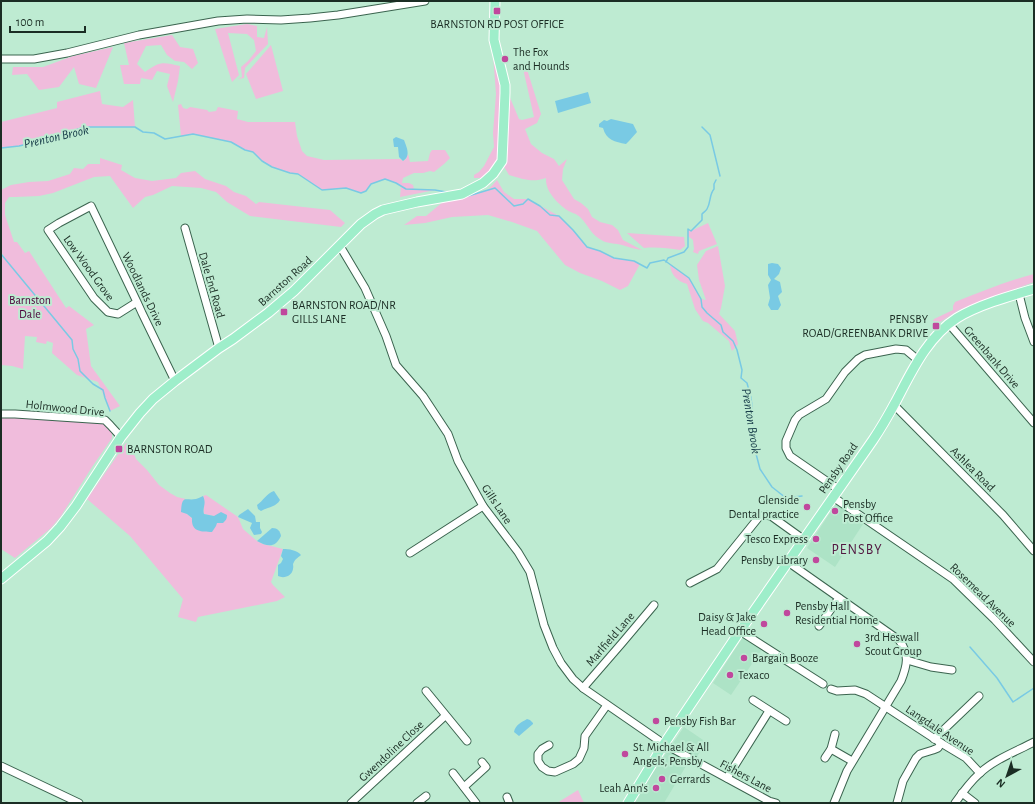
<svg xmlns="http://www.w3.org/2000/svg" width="1035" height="804" font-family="'Alegreya Sans',sans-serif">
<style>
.built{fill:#ade3c6}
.green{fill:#f0bcdc}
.water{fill:#79cae4}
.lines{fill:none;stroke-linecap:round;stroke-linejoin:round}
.stream{stroke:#79cae4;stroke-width:1.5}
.minor-casing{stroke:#3b644f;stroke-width:9}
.major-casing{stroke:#fff;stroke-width:11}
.minor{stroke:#fff;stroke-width:7}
.major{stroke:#9eeeca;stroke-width:9}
.poi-dot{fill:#c0489d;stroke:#beebd2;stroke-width:1.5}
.labels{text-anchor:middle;stroke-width:4;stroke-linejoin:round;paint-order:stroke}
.poi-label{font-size:12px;fill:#1b2d24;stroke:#beebd2;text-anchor:start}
.street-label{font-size:12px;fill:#1b2d24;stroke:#beebd2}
.park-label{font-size:12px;fill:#4c033a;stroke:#beebd2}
.water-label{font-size:13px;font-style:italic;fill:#1b404c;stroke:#beebd2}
.quarter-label{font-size:14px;letter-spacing:1px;fill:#531942;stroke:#beebd2}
</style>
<rect width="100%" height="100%" fill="#beebd2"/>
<g class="built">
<polygon points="837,502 865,521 835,567 807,548"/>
<polygon points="743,637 762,649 731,695 713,683"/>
<polygon points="684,727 706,742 696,758 692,756 664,803 632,803"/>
</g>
<g class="green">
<polygon points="247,24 257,26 257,37 264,38 267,27 268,44 245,68 244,78 238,79 242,77 241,67 248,61 256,51 254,40 247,34 228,33 239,75 232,82 215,29"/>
<path d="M172 35 180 47 193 49 198 63 192 69 184 62 175 61 167 55 161 45 146 46 137 64 145 72C160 61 163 62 180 66L178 81 173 102 167 86 170 74 157 71 152 80 141 78 140 84H124L120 65H129L124 43Z"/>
<polygon points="271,45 283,91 256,99 246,74"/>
<polygon points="113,47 96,88 79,84 74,67 59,87 39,90 27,74 12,75 13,67 43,67 73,56"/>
<polygon points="493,54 503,86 499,159 492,170 482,178 474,178 474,175 479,172 484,166 494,147 493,133 496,94"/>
<path d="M525 63 541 114 537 123 525 129 531 144 542 153 554 159 559 166 567 159 563 169 562 180 574 199 581 203 588 209 592 217 600 222 612 225 618 230 623 240 642 250C634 249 629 247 622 245 616 243 609 244 603 241 591 235 589 226 580 217 576 213 571 213 567 210 557 203 545 191 546 178 532 183 523 179 509 175L503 165 508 93 519 119 522 120 534 117 522 64Z"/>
<polygon points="100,91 102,104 123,107 133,100 135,127 84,127 53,138 19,146 1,148 1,122 57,108 57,102"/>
<polygon points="181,104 183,108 187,109 190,107 207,110 209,112 216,111 218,107 238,111 237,119 248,122 295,122 297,136 302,151 307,156 324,160 400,159 403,161 406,159 408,154 410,162 428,161 430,153 432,150 445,150 450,158 444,164 434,172 430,171 423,173 414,173 403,178 402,183 409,183 413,185 414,189 435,190 400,197 401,186 396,183 386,179 371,184 366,191 361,193 346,188 322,190 298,174 290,173 272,167 262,161 253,152 245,150 231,142 219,139 193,134 181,136 178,105"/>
<polygon points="100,158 122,165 121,170 135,178 152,181 176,178 181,173 195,171 205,179 226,186 234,192 246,196 256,204 259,202 330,210 345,223 341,227 250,216 227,202 216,192 201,188 172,186 153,195 145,197 133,208 110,176 94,177 53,193 39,196 15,197 9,197 5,203 5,215 14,242 17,242 25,253 29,251 66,308 69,306 94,325 86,329 91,366 120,406 110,411 98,382 77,375 52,353 53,343 47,341 46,344 36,342 37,337 25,336 23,369 12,366 1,365 1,254 8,262 1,252 1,190 11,185 29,182 48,181 70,174 74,168 83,169 88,164 100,164"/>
<polygon points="497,180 504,192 514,199 528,199 559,216 573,230 587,247 600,251 614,258 634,261 640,264 628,286 620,290 602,281 580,273 565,265 537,231 512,222 488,215 452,217 425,223 404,225 417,216 426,216 444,201 469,196 488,190"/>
<polygon points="708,223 717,244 699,251 698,254 693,252 694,249 693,240 688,236 688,229 691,231"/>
<path d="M627 233 684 237 685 246 680 250C668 248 656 247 644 248Z"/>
<path d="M718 246 725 286 721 308 719 314 735 331 738 344 732 351 729 341 708 323 703 321 695 309 687 284C677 281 671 275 670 265L689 278 701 299 706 300 699 280 697 265 706 251Z"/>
<path d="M1034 274V282L959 310 934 326 933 321 934 319 953 310V306L955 302C981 292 1007 281 1034 274Z"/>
<polygon points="1,417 2,417 102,421 109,427 112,433 112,438 92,467 61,516 51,528 15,558 1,549 1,534 2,528 1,527"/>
<path d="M126 443 130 444 136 459 147 470 159 485 170 493 177 497 186 499 183 501 187 514 192 518 221 523 214 516 204 514C202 508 206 504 203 496L206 495 238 517 243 529 257 541 263 544 283 549 271 582 273 585 285 597 277 601 198 617 196 622 178 617 183 599 130 536 87 499Z"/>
<polygon points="578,790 584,803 557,803"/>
</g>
<g class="water">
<polygon points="588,92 591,103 558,113 555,101"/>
<path d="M611 119 633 124 637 132 629 141 626 144C615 142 606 140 603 128L599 127V124L604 120 607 121Z"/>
<path d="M396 137 404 140C407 148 411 156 403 161L399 157 398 147H394L393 139Z"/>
<polygon points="772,263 778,264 781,268 779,274 774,279 780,282 782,292 778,296 781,305 778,310 771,310 768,305 770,298 768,285 771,280 768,275 768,264"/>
<path d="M274 491 280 500C276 507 268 507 261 511L258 509 257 505C263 501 267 493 274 491Z"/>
<path d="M203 496C207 504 202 508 204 514L214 516 221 512 227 515C227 519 226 520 223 523H217L216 526 212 532C201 532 191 532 192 518L187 514 181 512C182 494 185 501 196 499 199 498 201 497 203 496Z"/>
<polygon points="248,509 255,516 256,522 260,522 260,528 262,532 261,534 254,535 250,528 252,523 238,517 239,515"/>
<path d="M272 528C278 528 280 531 281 536 275 548 268 547 257 541Z"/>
<path d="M283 549C289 549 297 550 301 555 299 557 295 559 294 562 292 565 294 565 293 569 292 576 284 579 278 576V565L281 563 283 559 281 556Z"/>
<path d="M527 719 530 720 533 723V724L519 736 514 732C515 725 522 722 527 719Z"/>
</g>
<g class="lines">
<g class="stream">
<polyline points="702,127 710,135 720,176"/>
<polyline points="1,148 19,146 53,138 84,127 135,127 143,132 154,133 165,139 193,134 231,142 245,150 253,152 262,161 272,167 290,173 298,174 322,190 346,188 361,193 366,191 371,184 385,179 396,183 406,189 435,190 446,192"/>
<polyline points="468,196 495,188 514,206 523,204 528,199 540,206 550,215 559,216 573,230 587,247 600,251 614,258 634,261 647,268 650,263 664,260 689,278 701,299 702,307 707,313 721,325 723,332 733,341 737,350 742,370 741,378 747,383 751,398 753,415 754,446 760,469 772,487 786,498 802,496"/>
<polyline points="1,254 72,340 73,349 78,359 80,371 93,384 103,390 105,398 110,411"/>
<path d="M666 262 668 258 684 252 688 247V229L691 231 702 220V214C704 212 706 211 707 209 711 202 709 195 714 189V184L716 180"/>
<polyline points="970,647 997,678 1013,702 1034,688"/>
</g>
<g class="minor-casing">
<g id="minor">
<polyline points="1,59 34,59 67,53 139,35 218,21 247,19 281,20 310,18 338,15 425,1"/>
<polyline points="185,228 219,348"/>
<polyline points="340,246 365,288 386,336 396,365 423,396 448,434 458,461 483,506 518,552 530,572 544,625 553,648 561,663 573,679 583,688 664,744 769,801 776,803"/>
<polyline points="1019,294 1025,318 1034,342"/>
<polyline points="137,302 118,314 108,312 94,298 48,230 59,223 91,206 137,302 142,313 175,381"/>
<polyline points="949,324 1034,423"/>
<polyline points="894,405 1003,515 1034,551"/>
<polyline points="1,414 15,414 105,420 110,425 121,437"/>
<polyline points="838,489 790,456 786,448 786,441 795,420 799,415 826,399 845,372 858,359 865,355 896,349 906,350 918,360"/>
<polyline points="833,497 953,579 995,620 1034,662"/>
<polyline points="410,553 483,506"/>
<path d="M788 562 899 640C910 654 907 666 901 681L847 771 834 803"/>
<polyline points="690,583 717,569 759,517 765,515 771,516 803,539"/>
<polyline points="819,626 839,598"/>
<polyline points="740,631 823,684"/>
<polyline points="907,660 931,667 952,670"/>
<polyline points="583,688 622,643 654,605"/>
<polyline points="831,689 837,691 855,690 866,694 941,743 966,758 980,773"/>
<polyline points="426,691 467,741"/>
<polyline points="753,700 786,721"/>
<polyline points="934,739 979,696"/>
<polyline points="549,745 542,749 538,754 538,761 542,767 548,771 555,772 573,764 579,759 584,748 585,736 607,705"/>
<polyline points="831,749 852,761"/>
<polyline points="825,758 831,749 835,734"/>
<polyline points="1,766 79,803"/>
<polyline points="453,773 476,803"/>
<polyline points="727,778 769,711"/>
<polyline points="464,787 486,767 482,762"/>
<polyline points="962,793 975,803"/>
<polyline points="507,797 509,802"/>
<polyline points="351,803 445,716"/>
<polyline points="417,803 426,796"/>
<polyline points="897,803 903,781 916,758 920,754 933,750 938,748 941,743"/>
<path d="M955 803C962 793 970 782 979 774 993 760 1017 751 1034 742"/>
</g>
</g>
<g class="major-casing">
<g id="major">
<polyline points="1,579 47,541 60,527 76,506 121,437 140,413 153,399 175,381 219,348 233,339 268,313 294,291 361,224 375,214 383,210 417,202 462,194 483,183 493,174 502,161 505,93 505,85 494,40 495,1"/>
<path d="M628 803 664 744 740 631 873 440C881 428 888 416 895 403 911 373 927 337 957 318 978 305 1010 296 1034 289"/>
</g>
</g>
<use href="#minor" class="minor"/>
<use href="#major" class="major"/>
</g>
<g class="poi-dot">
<rect x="493" y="7" width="8" height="8" rx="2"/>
<circle cx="505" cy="59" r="4"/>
<rect x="280" y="308" width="8" height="8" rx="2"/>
<rect x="932" y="322" width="8" height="8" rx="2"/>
<rect x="115" y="445" width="8" height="8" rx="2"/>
<circle cx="807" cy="507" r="4"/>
<circle cx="835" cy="511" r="4"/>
<circle cx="816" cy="539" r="4"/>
<circle cx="816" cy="560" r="4"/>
<circle cx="787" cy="613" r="4"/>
<circle cx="764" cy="624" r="4"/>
<circle cx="857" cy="644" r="4"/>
<circle cx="744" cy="658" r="4"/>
<circle cx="730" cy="675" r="4"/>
<circle cx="656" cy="721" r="4"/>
<circle cx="625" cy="754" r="4"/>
<circle cx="662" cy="779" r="4"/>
<circle cx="656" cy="788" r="4"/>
</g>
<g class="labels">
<g class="poi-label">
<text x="497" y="28" text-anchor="middle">BARNSTON RD POST OFFICE</text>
<text x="513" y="56">The Fox<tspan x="513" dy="14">and Hounds</tspan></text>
<text x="292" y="309">BARNSTON ROAD/NR<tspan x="292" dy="14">GILLS LANE</tspan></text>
<text x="928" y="323" text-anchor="end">PENSBY<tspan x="928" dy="14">ROAD/GREENBANK DRIVE</tspan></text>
<text x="127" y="453">BARNSTON ROAD</text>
<text x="799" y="504" text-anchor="end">Glenside<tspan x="799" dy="14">Dental practice</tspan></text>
<text x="843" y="508">Pensby<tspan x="843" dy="14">Post Office</tspan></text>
<text x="808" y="543" text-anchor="end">Tesco Express</text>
<text x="808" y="564" text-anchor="end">Pensby Library</text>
<text x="795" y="610">Pensby Hall<tspan x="795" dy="14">Residential Home</tspan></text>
<text x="756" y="621" text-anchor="end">Daisy &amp; Jake<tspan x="756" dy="14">Head Office</tspan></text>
<text x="865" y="641">3rd Heswall<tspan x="865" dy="14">Scout Group</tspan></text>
<text x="752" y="662">Bargain Booze</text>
<text x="738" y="679">Texaco</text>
<text x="664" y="725">Pensby Fish Bar</text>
<text x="633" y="751">St. Michael &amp; All<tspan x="633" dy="14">Angels, Pensby</tspan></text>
<text x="670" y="783">Gerrards</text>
<text x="648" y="792" text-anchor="end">Leah Ann's</text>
</g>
<g class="street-label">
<text transform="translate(89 268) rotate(54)" y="4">Low Wood Grove</text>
<text transform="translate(285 281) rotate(-42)" y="4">Barnston Road</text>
<text transform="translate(212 285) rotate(74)" y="4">Dale End Road</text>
<text transform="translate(143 289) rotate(64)" y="4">Woodlands Drive</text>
<text transform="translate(992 357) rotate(49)" y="4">Greenbank Drive</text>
<text transform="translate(65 408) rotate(6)" y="4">Holmwood Drive</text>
<text transform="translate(838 468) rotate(-55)" y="4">Pensby Road</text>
<text transform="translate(973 469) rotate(45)" y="4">Ashlea Road</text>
<text transform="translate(497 504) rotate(56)" y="4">Gills Lane</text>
<text transform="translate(983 595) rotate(44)" y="4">Rosemead Avenue</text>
<text transform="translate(610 639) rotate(-49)" y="4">Marlfield Lane</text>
<text transform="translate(940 730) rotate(34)" y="4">Langdale Avenue</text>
<text transform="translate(391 751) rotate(-43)" y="4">Gwendoline Close</text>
<text transform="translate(746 776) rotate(28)" y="4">Fishers Lane</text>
</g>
<g class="park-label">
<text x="30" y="304">Barnston<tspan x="30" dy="14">Dale</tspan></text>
</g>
<g class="water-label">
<text transform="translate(56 136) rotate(-13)" y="5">Prenton Brook</text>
<text transform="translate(752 421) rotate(81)" y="5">Prenton Brook</text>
</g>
<g class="quarter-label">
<text x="857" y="554">PENSBY</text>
</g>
</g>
<rect width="1035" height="804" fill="none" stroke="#1b2d24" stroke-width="4"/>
<g transform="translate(1007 776) rotate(220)" stroke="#beebd2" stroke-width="3" paint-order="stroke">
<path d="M0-3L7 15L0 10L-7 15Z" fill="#1b2d24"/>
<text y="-6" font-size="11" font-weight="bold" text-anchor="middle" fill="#1b2d24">N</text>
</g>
<path d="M10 26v6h75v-6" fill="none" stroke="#1b2d24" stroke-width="2"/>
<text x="16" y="26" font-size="12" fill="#1b2d24" stroke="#beebd2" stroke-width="3" paint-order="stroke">100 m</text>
</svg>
